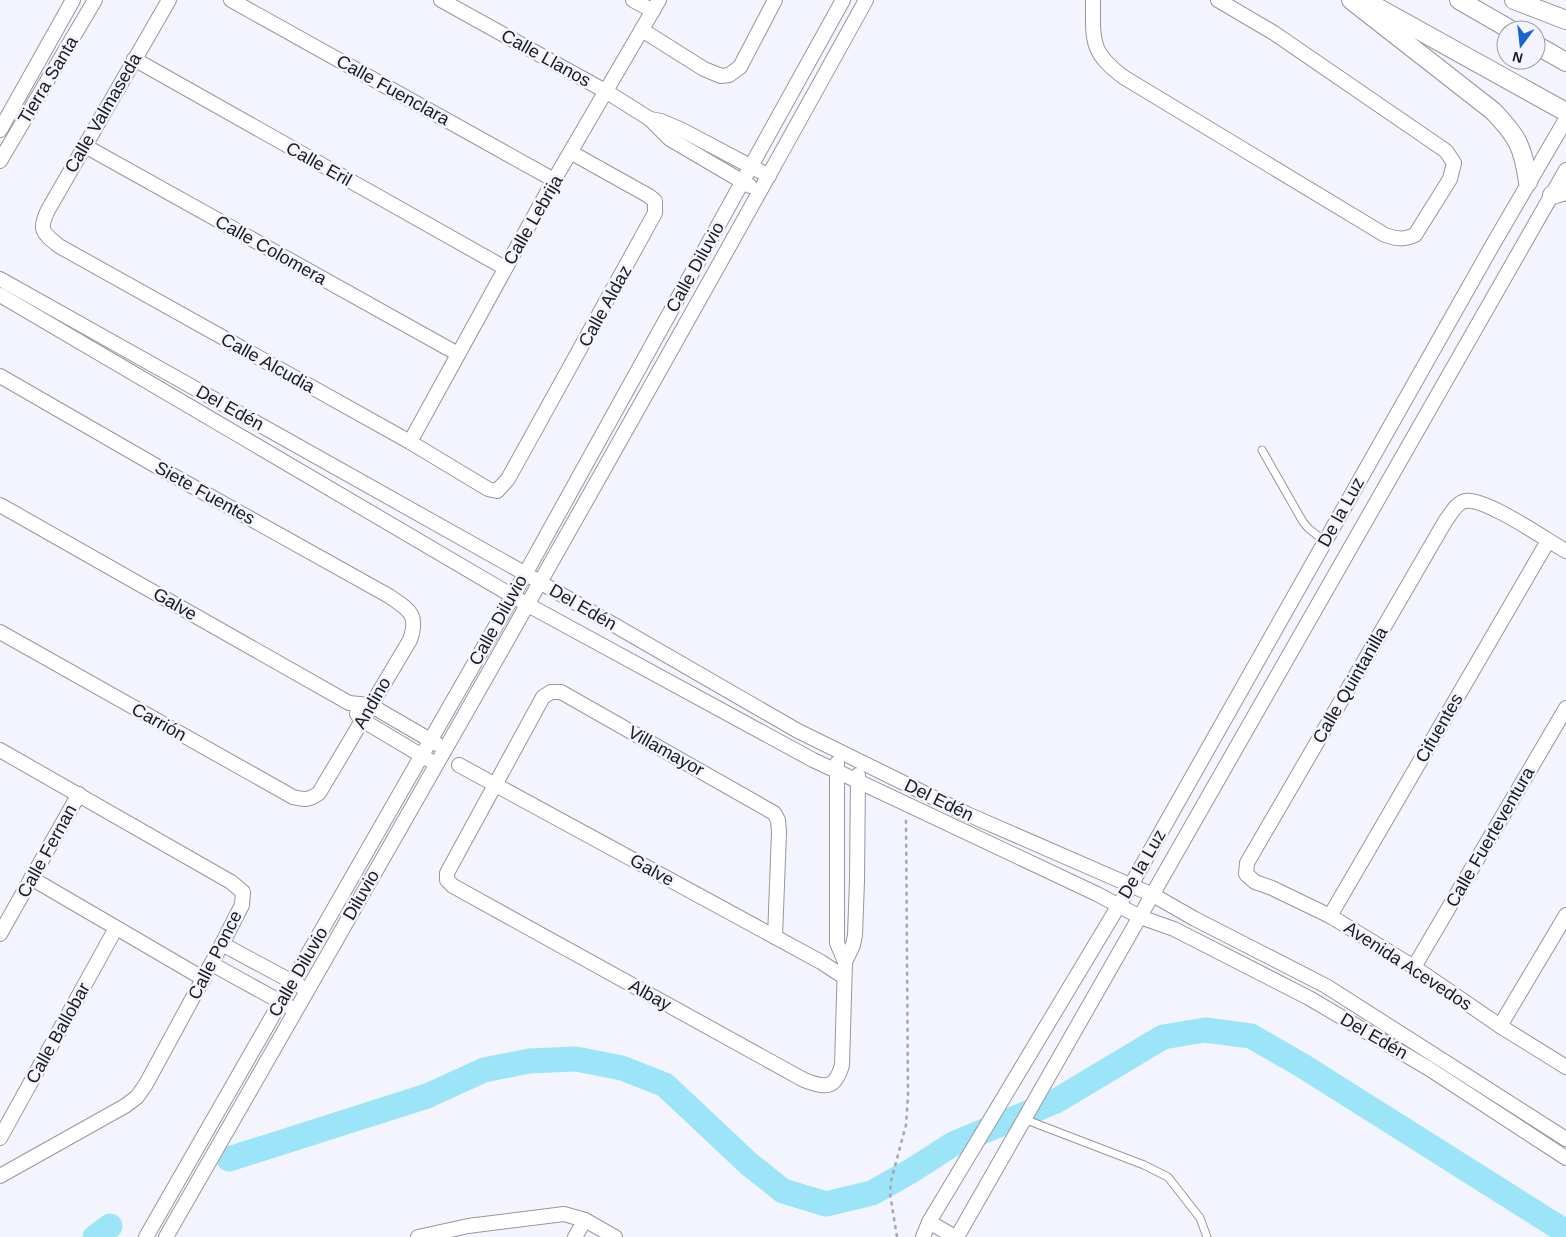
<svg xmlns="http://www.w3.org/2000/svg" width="1566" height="1237" font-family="Helvetica,sans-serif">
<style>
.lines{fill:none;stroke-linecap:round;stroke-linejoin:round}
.river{stroke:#9ce5f9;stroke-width:25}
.service-casing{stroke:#96979f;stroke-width:9}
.minor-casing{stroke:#96979f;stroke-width:16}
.tertiary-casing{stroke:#96979f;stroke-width:20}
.path{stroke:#a6a7ad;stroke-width:2.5;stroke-dasharray:4 4;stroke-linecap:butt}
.service{stroke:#fff;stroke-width:7}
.minor{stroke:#fff;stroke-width:14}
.tertiary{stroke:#fff;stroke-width:18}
.labels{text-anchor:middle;stroke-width:5;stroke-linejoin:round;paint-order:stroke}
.street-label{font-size:18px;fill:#1a1b1e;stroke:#f3f4fd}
</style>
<rect width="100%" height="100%" fill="#f3f4fd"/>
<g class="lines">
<g class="river">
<polyline points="229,1159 427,1096 484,1070 529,1061 576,1059 622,1068 665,1085 749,1164 783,1191 826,1204 872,1193 911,1171 953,1144 1056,1101 1163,1037 1205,1030 1251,1036 1303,1066 1566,1232"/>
<polyline points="95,1237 110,1226"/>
</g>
<g class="service-casing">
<g id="service">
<polyline points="1262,450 1303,522 1309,529 1325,541"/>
<polyline points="1024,1119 1144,1165 1168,1177 1200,1218 1207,1237"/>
</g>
</g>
<g class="minor-casing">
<g id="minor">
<path d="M169 0 48 210C38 230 43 233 59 246L410 442 488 489 497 491 508 479 655 213V201L649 196 572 153"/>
<polyline points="231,0 554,180"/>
<polyline points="441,0 607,92 650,119 670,139 750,186"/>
<polyline points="633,0 653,11"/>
<path d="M1093 0C1093 41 1090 53 1125 78L1385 235C1397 239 1404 240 1415 235L1450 179 1454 163 1446 151 1274 33 1218 0"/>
<polyline points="642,30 704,69 721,76 729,75 740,67 775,0"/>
<polyline points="134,59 505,268"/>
<polyline points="650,119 661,121 682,130 769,176"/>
<polyline points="0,130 73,0"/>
<polyline points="85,146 458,354"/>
<polyline points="0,161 95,0"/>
<polyline points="0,279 524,573 798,731 967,814 1153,895 1195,919 1326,986 1566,1139"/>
<polyline points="0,295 528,605 813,760 1097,894 1140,917 1174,929 1309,998 1428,1068 1566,1158"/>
<path d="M0 376 165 471 389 596C409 610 419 614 410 640L319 793C310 800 304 800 293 797L0 632"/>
<polyline points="410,442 554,180 659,0"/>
<polyline points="0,505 349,703 370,705 437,744"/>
<path d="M1566 551C1546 540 1485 497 1465 501 1456 503 1451 514 1446 520L1247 863 1246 874 1255 882 1272 888 1330 916 1414 967 1500 1026 1566 1067"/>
<polyline points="357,714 362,720 429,760"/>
<polyline points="0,750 231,882 243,892 242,905 222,944 146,1084 137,1097 125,1106 0,1176"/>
<polyline points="459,765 821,962 844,977"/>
<polyline points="31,878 204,979"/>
<polyline points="1330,916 1548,541"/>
<polyline points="0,934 79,794"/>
<path d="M775 937 779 832 778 820 774 813 561 692H551L543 697 447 873V880L453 886 804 1080C825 1088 835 1090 842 1065L845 962 837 943V763"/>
<polyline points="222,944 300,986"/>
<polyline points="845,962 853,945 855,935 857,881 858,775"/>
<polyline points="212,964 288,1006"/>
<polyline points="1414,967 1566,708"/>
<polyline points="1500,1026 1566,915"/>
<polyline points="0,1138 116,928"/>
<polyline points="929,1222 955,1237"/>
<polyline points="146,1237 513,596 843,0"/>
<path d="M166 1237C402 826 637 415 866 0"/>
<polyline points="418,1237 468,1226 564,1214 585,1220 615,1237"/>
<polyline points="575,1237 585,1220"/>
<polyline points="923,1237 929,1222 1131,885 1492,246 1566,119"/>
<polyline points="957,1237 1566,170"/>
</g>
</g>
<g class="tertiary-casing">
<g id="tertiary">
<path d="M1351 0 1493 111C1518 137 1523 147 1528 182"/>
<polyline points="1364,0 1566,112"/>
<polyline points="1459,0 1511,30"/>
<polyline points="1514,0 1566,20"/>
<polyline points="1536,45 1566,62"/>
<polyline points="1552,195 1566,191"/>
</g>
</g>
<polyline class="path" points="897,1237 890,1194 891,1181 906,1125 908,1096 906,819"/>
<use href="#service" class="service"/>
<use href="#minor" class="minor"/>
<use href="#tertiary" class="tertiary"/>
</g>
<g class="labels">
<g class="street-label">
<text transform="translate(546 58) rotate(29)" y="6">Calle Llanos</text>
<text transform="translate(48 80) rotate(-59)" y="6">Tierra Santa</text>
<text transform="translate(393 90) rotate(29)" y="6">Calle Fuenclara</text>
<text transform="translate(103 113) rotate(-60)" y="6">Calle Valmaseda</text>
<text transform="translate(319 164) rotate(29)" y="6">Calle Eril</text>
<text transform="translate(533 220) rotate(-60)" y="6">Calle Lebrija</text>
<text transform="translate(271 250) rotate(29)" y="6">Calle Colomera</text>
<text transform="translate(695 267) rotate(-61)" y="6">Calle Diluvio</text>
<text transform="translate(605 306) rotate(-61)" y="6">Calle Aldaz</text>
<text transform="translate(268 363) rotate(29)" y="6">Calle Alcudia</text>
<text transform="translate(230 408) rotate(29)" y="6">Del Edén</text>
<text transform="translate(205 493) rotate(29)" y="6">Siete Fuentes</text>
<text transform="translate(1341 512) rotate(-61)" y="6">De la Luz</text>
<text transform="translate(175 604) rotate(30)" y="6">Galve</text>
<text transform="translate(583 607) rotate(30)" y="6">Del Edén</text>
<text transform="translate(498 620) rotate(-61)" y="6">Calle Diluvio</text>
<text transform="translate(1350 685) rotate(-60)" y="6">Calle Quintanilla</text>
<text transform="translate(372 703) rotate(-60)" y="6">Andino</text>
<text transform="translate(159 722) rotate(29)" y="6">Carrión</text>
<text transform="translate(1439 728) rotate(-60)" y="6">Cifuentes</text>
<text transform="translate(666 751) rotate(29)" y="6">Villamayor</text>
<text transform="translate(939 800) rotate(26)" y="6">Del Edén</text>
<text transform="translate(1490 837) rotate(-60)" y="6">Calle Fuerteventura</text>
<text transform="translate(47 851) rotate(-61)" y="6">Calle Fernan</text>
<text transform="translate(1142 864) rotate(-60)" y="6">De la Luz</text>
<text transform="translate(652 870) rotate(29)" y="6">Galve</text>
<text transform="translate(361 895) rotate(-60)" y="6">Diluvio</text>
<text transform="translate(215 955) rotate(-63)" y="6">Calle Ponce</text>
<text transform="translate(1408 966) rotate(33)" y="6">Avenida Acevedos</text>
<text transform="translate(298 972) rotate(-60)" y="6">Calle Diluvio</text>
<text transform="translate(650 995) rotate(29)" y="6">Albay</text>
<text transform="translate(58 1033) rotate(-61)" y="6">Calle Ballobar</text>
<text transform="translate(1374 1036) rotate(30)" y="6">Del Edén</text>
</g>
</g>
<g transform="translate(1521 45) rotate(195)"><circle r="24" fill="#f3f4fd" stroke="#9c9da4"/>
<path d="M0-4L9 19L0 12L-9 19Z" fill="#1765d0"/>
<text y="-8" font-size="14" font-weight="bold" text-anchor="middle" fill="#1a1b1e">N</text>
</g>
</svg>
